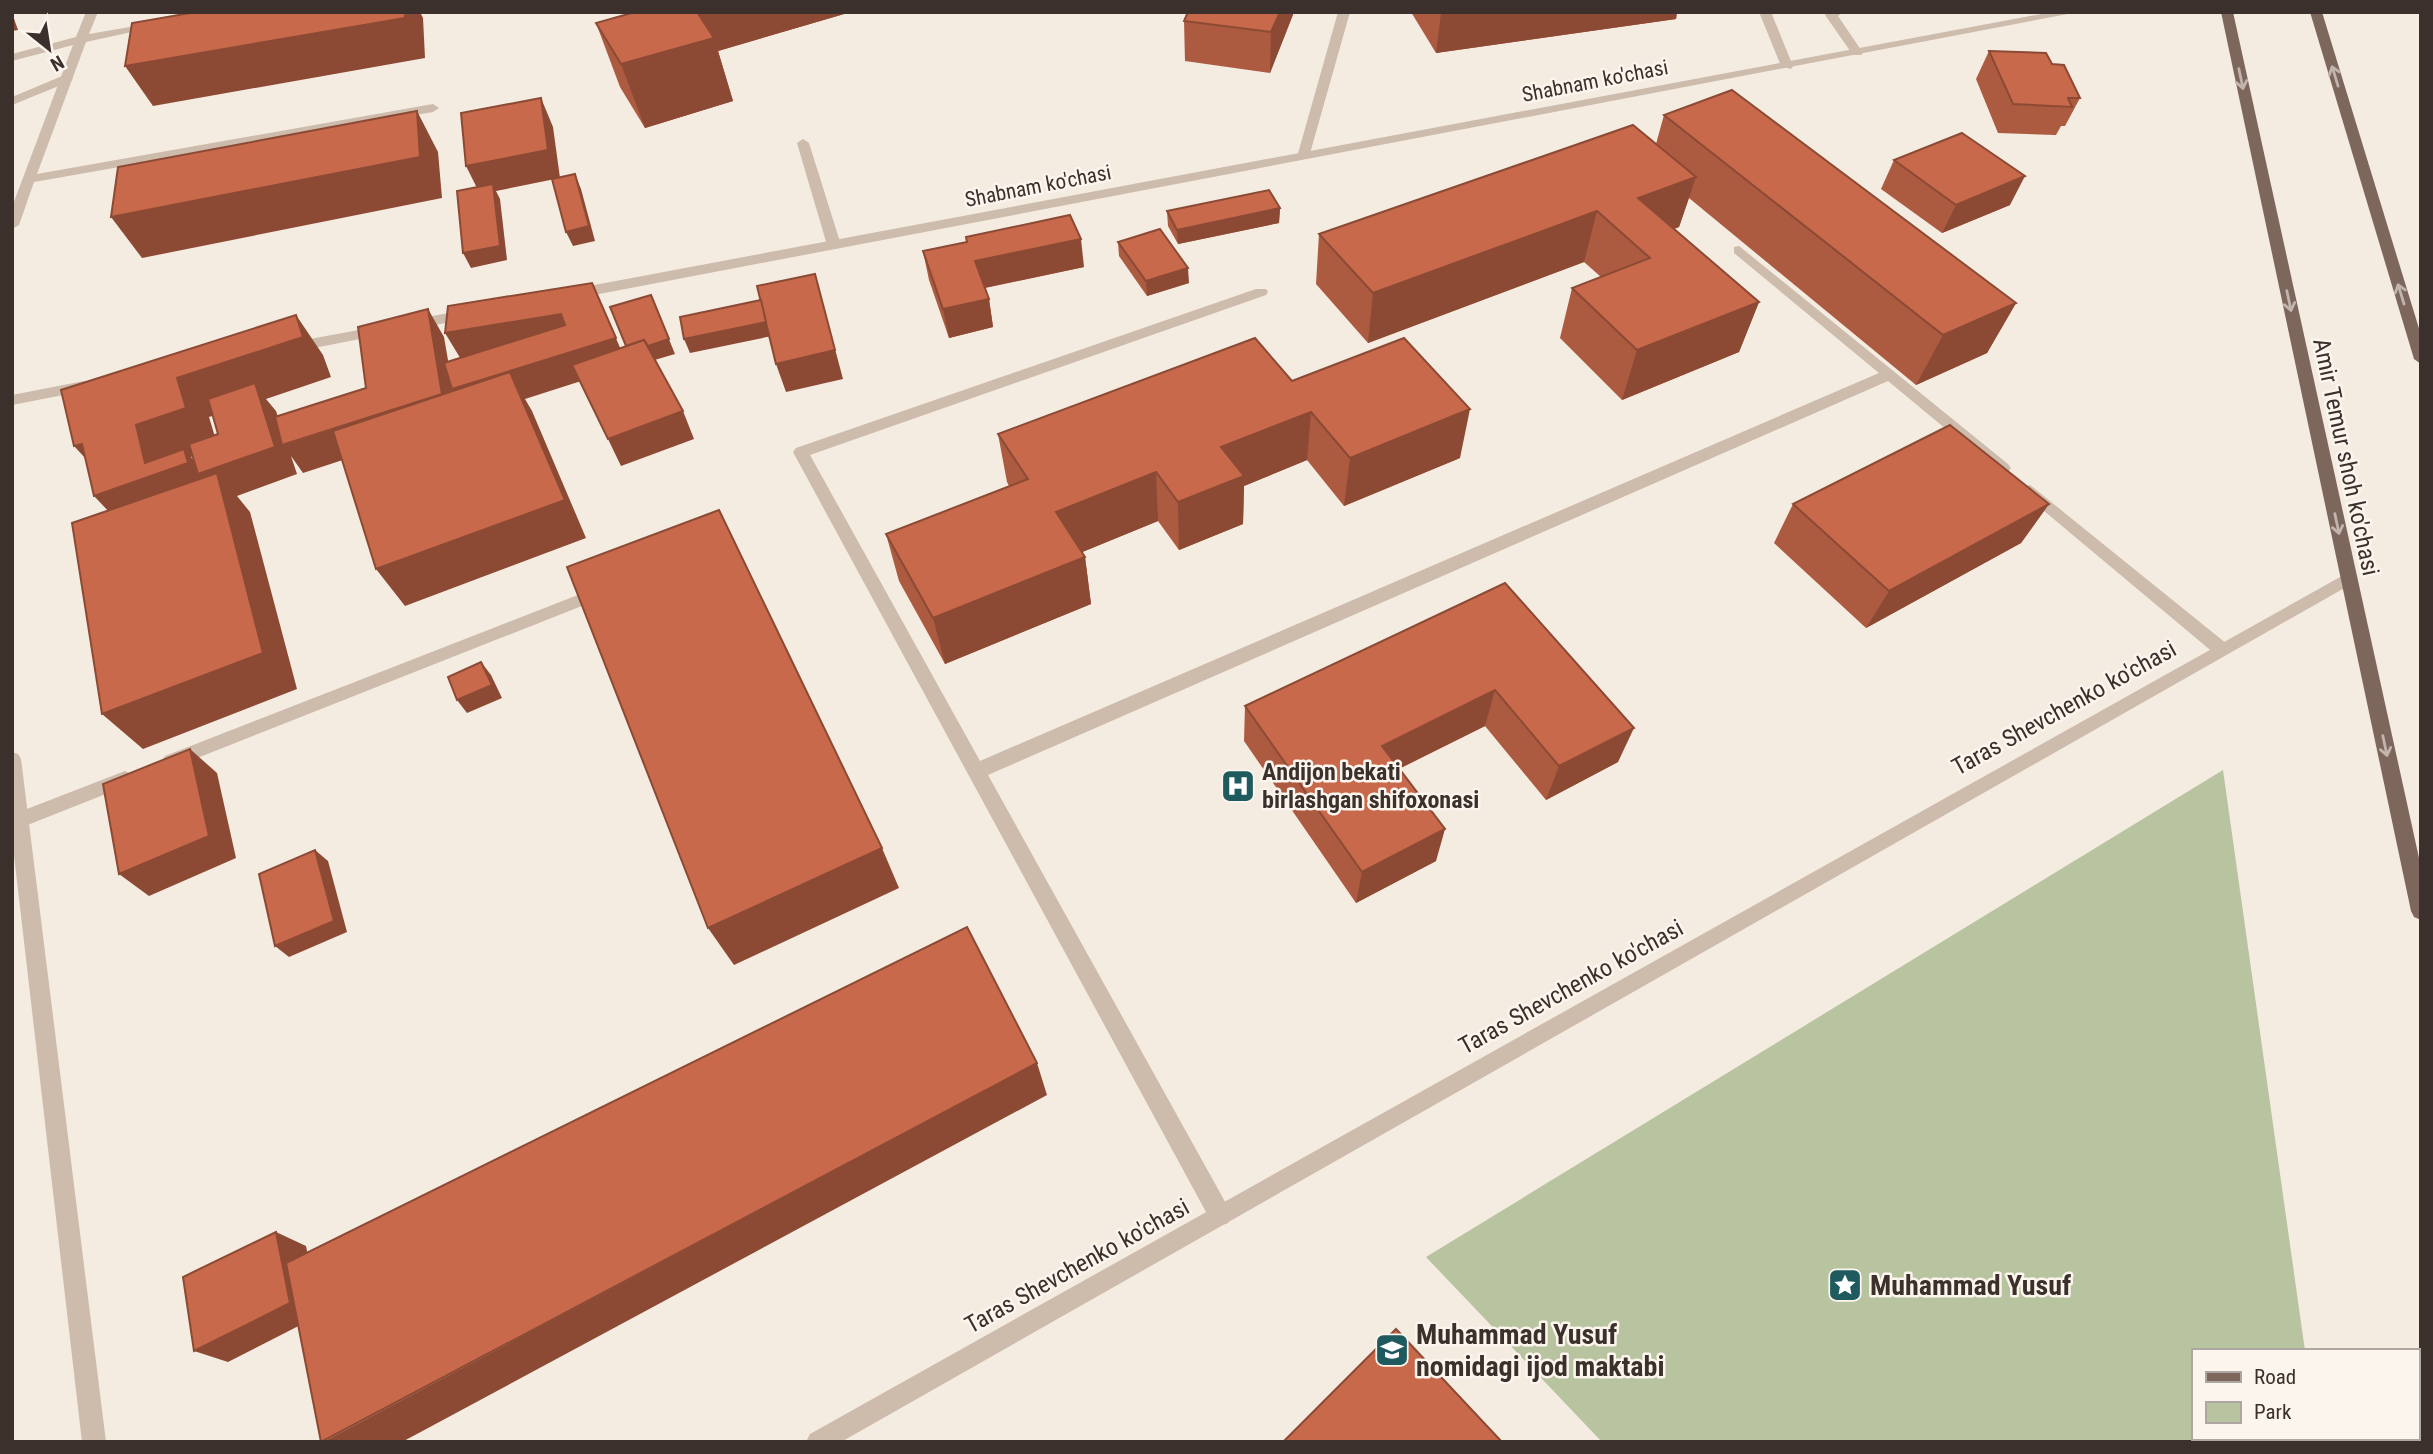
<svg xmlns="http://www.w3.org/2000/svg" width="2433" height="1454" font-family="'Roboto Condensed',sans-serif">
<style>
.green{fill:#b8c4a0}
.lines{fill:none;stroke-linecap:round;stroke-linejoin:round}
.service{fill:#cdbbac;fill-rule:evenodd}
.minor{fill:#cdbbac;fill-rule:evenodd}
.tertiary{fill:#cdbbac;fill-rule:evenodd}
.primary{fill:#7d675c;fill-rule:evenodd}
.wall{fill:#ac5a40}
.shaded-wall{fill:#8c4a34;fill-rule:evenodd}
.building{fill:#c8694b;stroke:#8c4a34;stroke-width:2}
.oneway{stroke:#c2b5ac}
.labels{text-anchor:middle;stroke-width:5;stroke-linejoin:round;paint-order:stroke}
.far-street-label{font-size:21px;fill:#3b302b;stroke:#fbf5ee}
.street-label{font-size:24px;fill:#3b302b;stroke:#fbf5ee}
.poi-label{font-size:24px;font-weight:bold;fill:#3b302b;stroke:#fbf5ee;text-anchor:start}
.near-poi-label{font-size:28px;font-weight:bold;fill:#3b302b;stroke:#fbf5ee;text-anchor:start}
</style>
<rect width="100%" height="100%" fill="#f4ebe1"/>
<polygon class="green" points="2223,770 2305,1351 2193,1351 2193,1438 2317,1438 2318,1442 1602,1442 1426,1257"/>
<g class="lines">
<g class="service">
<polygon points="1338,12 1350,12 1309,157 1299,160 1297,157"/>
<polygon points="1843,12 1838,16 1863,53 1861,55 1853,55 1825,15 1828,12"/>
<polygon points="67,74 73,78 71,81 12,105 12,97"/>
<polygon points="803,139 809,143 841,245 839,248 834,249 827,245 797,143"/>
<polygon points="1739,246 2008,464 2011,468 2008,472 1998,472 1888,381 988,775 1228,1207 1231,1215 1228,1223 1220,1226 1212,1223 793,452 796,448 1256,289 1266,289 1268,292 1266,295 810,455 980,761 1879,373 1734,253 1734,247"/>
<polygon points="2030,485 2227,644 2229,649 2227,654 2215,654 2025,495 2022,491 2025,487"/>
<polygon points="601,586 609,592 607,596 177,766 171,768 165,766 162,761 165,756"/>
<polygon points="125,771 131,774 134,779 131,784 20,828 12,823 14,814"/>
</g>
<g class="minor">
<polygon points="86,12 98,12 89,34 153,23 159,26 86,42 37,174 433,104 439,108 433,112 34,182 19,225 12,229 12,207 73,45 12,61 12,54 76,37"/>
<polygon points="1759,12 1771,12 1793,66 1791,69 1781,66"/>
<polygon points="12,752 18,754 21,759 106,1442 82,1442 12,838"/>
</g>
<g class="tertiary">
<polygon points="2052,12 2078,12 573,299 566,294 573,289"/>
<polygon points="470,309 475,311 475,317 411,330 404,325 411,320"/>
<polygon points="380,326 387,331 385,334 294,352 287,347 294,342"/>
<polygon points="84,381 91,386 89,390 12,405 12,395"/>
<polygon points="2349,572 2355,574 2357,578 2355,582 841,1442 806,1442 810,1434"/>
</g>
<g class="primary">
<polygon points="2221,12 2233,12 2421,867 2421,920 2414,917 2411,911"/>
<polygon points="2310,12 2322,12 2421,335 2421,364 2414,359"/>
</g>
</g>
<g class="wall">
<polygon points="629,12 851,12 718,51 733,101 645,128 620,87 596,23 630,14"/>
<polygon points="1294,12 1270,73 1185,61 1184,21"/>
<polygon points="1411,12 1677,12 1676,19 1436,53"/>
<polygon points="1989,51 2052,64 2080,98 2065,126 2061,126 2056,135 1998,133 1976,79"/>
<polygon points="1664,115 2016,303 1987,353 1916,385 1689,198 1679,227 1674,229 1759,302 1739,352 1622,400 1560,338 1572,288 1601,277 1584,262 1368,343 1316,284 1319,234 1656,144"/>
<polygon points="1894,160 2010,205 1942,233 1881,189"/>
<polygon points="1280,208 1279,223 1178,244 1168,226 1167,211"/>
<polygon points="966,237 1084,267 985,288 989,299 993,327 949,338 929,280 923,251 966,242"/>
<polygon points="1118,242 1189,283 1147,296 1119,256"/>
<polygon points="1292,381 1460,458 1344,506 1307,460 1244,486 1243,524 1179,550 1158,521 1082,552 1085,557 1091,604 945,664 899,581 886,534 1009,486 1007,482 998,434"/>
<polygon points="1793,504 2049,504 2021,543 1866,628 1774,543"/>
<polygon points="1505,583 1618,762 1546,800 1485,726 1399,769 1436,861 1356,903 1244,741 1245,706"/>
</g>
<g class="shaded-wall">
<polygon points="405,12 420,12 423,18 425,58 153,106 125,66"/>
<polygon points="689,12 851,12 718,51 733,101 645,128 621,64"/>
<polygon points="1280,12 1294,12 1270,73 1271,32"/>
<polygon points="1677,12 1676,19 1436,53 1441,13"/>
<polygon points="12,13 18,30 12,31"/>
<polygon points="541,98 553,127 560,178 496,191 500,199 507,260 471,268 463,253 480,194 466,166"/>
<polygon points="417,111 438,152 442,198 142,258 111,217"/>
<polygon points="575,174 581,189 595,241 573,246 566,232"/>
<polygon points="2025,176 2010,205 1942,233 1956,205"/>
<polygon points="1696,177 1679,227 1634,244 1638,198"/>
<polygon points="1280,208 1279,223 1178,244 1177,230"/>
<polygon points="1597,211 1584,262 1368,343 1373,293"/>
<polygon points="1081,239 1084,267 979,289 975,261"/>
<polygon points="1188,268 1189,283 1147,296 1146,281"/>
<polygon points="815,274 843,379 786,392 776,364"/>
<path d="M592 283 628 366 525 399 532 411 586 538 405 606 376 569 459 422 303 473 291 456 297 474 237 496 250 512 297 689 143 749 102 714 131 535 94 496 145 463 136 425 177 378 296 315 323 355 331 377 266 399 276 411 287 444 442 394 428 309 444 337 453 389 616 338ZM260 401 204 472 191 457 218 447 209 417Z"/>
<polygon points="989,299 993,327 949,338 943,309"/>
<polygon points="1759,302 1739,352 1622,400 1637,350"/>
<polygon points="2016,303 1987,353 1916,385 1943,335"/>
<polygon points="657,310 675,354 634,366"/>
<polygon points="561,314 575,343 462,361 445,333"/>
<polygon points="767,321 772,336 690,353 684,339"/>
<polygon points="1470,409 1460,458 1344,506 1350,458"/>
<polygon points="683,411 694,439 621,466 608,439"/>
<polygon points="1311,412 1307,460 1244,486 1243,524 1179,550 1178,502 1221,447"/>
<polygon points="82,444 110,485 74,446"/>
<polygon points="1156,472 1158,521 1063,560 1056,512"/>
<polygon points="2049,504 2021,543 1866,628 1889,591"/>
<polygon points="1085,557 1091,604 945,664 933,618"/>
<polygon points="481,662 491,675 502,698 467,713 457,700"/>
<polygon points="1495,690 1485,726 1376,780 1382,746"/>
<polygon points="1634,728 1618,762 1546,800 1559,766"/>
<polygon points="190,749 217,773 236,858 149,896 119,874"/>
<polygon points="1445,829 1436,861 1356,903 1362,872"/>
<polygon points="882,848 899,888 734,965 708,928"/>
<polygon points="315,850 328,861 347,932 289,957 275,946"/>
<polygon points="1037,1063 1047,1095 402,1442 323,1442"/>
<polygon points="276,1232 306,1246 320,1315 228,1362 194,1351"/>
</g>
<g class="building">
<polygon points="196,12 405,12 405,18 125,66 132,23"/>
<polygon points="635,12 697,12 714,38 621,64 596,23"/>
<polygon points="1188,12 1280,12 1271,32 1184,21"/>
<polygon points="1989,51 2046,53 2052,64 2064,65 2080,98 2068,98 2072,107 2013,104"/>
<polygon points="1732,90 2016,303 1943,335 1664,115"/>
<polygon points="541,98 548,150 466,166 461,113"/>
<polygon points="417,111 420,157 111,217 118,167"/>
<polygon points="1633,125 1696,177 1638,198 1759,302 1637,350 1572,288 1650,258 1597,211 1373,293 1319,234"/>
<polygon points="1962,133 2025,176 1956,205 1894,160"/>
<polygon points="575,174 589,226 566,232 552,179"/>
<polygon points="493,184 500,246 463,253 457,191"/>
<polygon points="1269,190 1280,208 1177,230 1167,211"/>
<polygon points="1070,215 1081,239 975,261 989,299 943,309 923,251 967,242 966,237"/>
<polygon points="1160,229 1188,268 1146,281 1118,242"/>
<polygon points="815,274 835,350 776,364 757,286"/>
<polygon points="592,283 616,338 452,389 444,363 565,325 561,314 445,333 448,306"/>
<polygon points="651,295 669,339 648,346 644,340 626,346 610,307"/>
<polygon points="761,300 766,322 684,339 680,317"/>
<polygon points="428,309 442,394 282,445 275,417 366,388 358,327"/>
<polygon points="296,315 303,337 177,378 186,408 136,425 145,463 184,449 188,463 94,496 82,444 74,446 61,390"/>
<polygon points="1255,338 1292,381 1404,338 1470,409 1350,458 1311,412 1221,447 1244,476 1178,502 1156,472 1056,512 1085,557 933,618 886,534 1028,479 998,434"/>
<polygon points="644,340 683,411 608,439 572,365"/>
<polygon points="510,372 565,500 376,569 333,431"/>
<polygon points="255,383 275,447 198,474 189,444 218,434 208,399"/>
<polygon points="1950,425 2049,504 1889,591 1793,504"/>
<polygon points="217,473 263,653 102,714 72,523"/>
<polygon points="719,510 882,848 708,928 567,567"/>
<polygon points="1505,583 1634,728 1559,766 1495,690 1382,746 1445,829 1362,872 1245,706"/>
<polygon points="481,662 492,685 457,700 448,677"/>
<polygon points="190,749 209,836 119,874 103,784"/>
<polygon points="315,850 334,921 275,946 259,874"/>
<polygon points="967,927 1037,1063 321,1442 286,1263"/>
<polygon points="276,1232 290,1303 194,1351 183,1277"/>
<polygon points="1396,1329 1502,1442 1283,1442"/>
</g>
<defs><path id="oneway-shaft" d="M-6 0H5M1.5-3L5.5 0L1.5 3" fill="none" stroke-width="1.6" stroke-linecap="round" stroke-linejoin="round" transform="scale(1.75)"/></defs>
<g class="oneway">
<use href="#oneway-shaft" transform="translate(2335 76) rotate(-107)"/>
<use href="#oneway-shaft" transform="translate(2241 79) rotate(78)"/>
<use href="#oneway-shaft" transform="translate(2401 294) rotate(-107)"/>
<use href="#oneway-shaft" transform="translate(2289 301) rotate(78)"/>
<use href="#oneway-shaft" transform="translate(2337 524) rotate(78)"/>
<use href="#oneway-shaft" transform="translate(2385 746) rotate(78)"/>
</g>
<defs>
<g id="hospital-square" transform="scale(1.75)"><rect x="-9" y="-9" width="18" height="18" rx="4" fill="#1f5a5e" stroke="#fbf5ee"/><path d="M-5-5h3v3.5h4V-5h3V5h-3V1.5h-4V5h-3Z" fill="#fff"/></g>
<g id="sight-square" transform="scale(1.75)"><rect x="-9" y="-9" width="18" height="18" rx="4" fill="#1f5a5e" stroke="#fbf5ee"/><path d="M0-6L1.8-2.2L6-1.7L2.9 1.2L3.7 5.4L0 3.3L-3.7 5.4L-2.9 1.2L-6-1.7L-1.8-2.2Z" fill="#fff"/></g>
<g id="school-square" transform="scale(1.75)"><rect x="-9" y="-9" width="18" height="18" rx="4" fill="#1f5a5e" stroke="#fbf5ee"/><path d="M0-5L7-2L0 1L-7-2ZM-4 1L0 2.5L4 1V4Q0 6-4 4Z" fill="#fff"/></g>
</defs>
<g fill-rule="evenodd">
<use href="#hospital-square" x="1238" y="786"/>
<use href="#sight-square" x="1845" y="1285"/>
<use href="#school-square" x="1392" y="1350"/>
</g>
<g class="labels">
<g class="far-street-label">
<text transform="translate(1595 81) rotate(-11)" y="7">Shabnam ko'chasi</text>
<text transform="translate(1038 186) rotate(-11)" y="7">Shabnam ko'chasi</text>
</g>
<g class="street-label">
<text transform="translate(2346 457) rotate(78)" y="8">Amir Temur shoh ko'chasi</text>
<text transform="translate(2064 708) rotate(-29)" y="8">Taras Shevchenko ko'chasi</text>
<text transform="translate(1571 987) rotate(-29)" y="8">Taras Shevchenko ko'chasi</text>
<text transform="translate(1077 1266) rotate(-29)" y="8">Taras Shevchenko ko'chasi</text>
</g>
<g class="poi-label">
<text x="1262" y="780">Аndijon bekati<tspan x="1262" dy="28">birlashgan shifoxonasi</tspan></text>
</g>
<g class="near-poi-label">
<text x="1870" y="1295">Muhammad Yusuf</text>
<text x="1416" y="1344">Muhammad Yusuf<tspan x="1416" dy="32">nomidagi ijod maktabi</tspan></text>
</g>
</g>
<rect width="2433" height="1454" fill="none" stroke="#3b302b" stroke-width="28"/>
<rect x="2192" y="1349" width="228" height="91" fill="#fbf5ee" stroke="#aea6a0" stroke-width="2"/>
<rect x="2206" y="1372" width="35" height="10" fill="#7d675c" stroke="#aea6a0" stroke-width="2"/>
<text x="2254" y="1384" font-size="21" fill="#3b302b">Road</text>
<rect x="2206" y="1402" width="35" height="21" fill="#b8c4a0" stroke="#aea6a0" stroke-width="2"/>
<text x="2254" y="1419" font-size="21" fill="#3b302b">Park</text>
<g transform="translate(49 49) rotate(150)" stroke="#fbf5ee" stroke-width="5" paint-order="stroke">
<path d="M0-5L12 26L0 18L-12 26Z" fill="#3b302b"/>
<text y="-10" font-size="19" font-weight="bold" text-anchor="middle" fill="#3b302b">N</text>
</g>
</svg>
